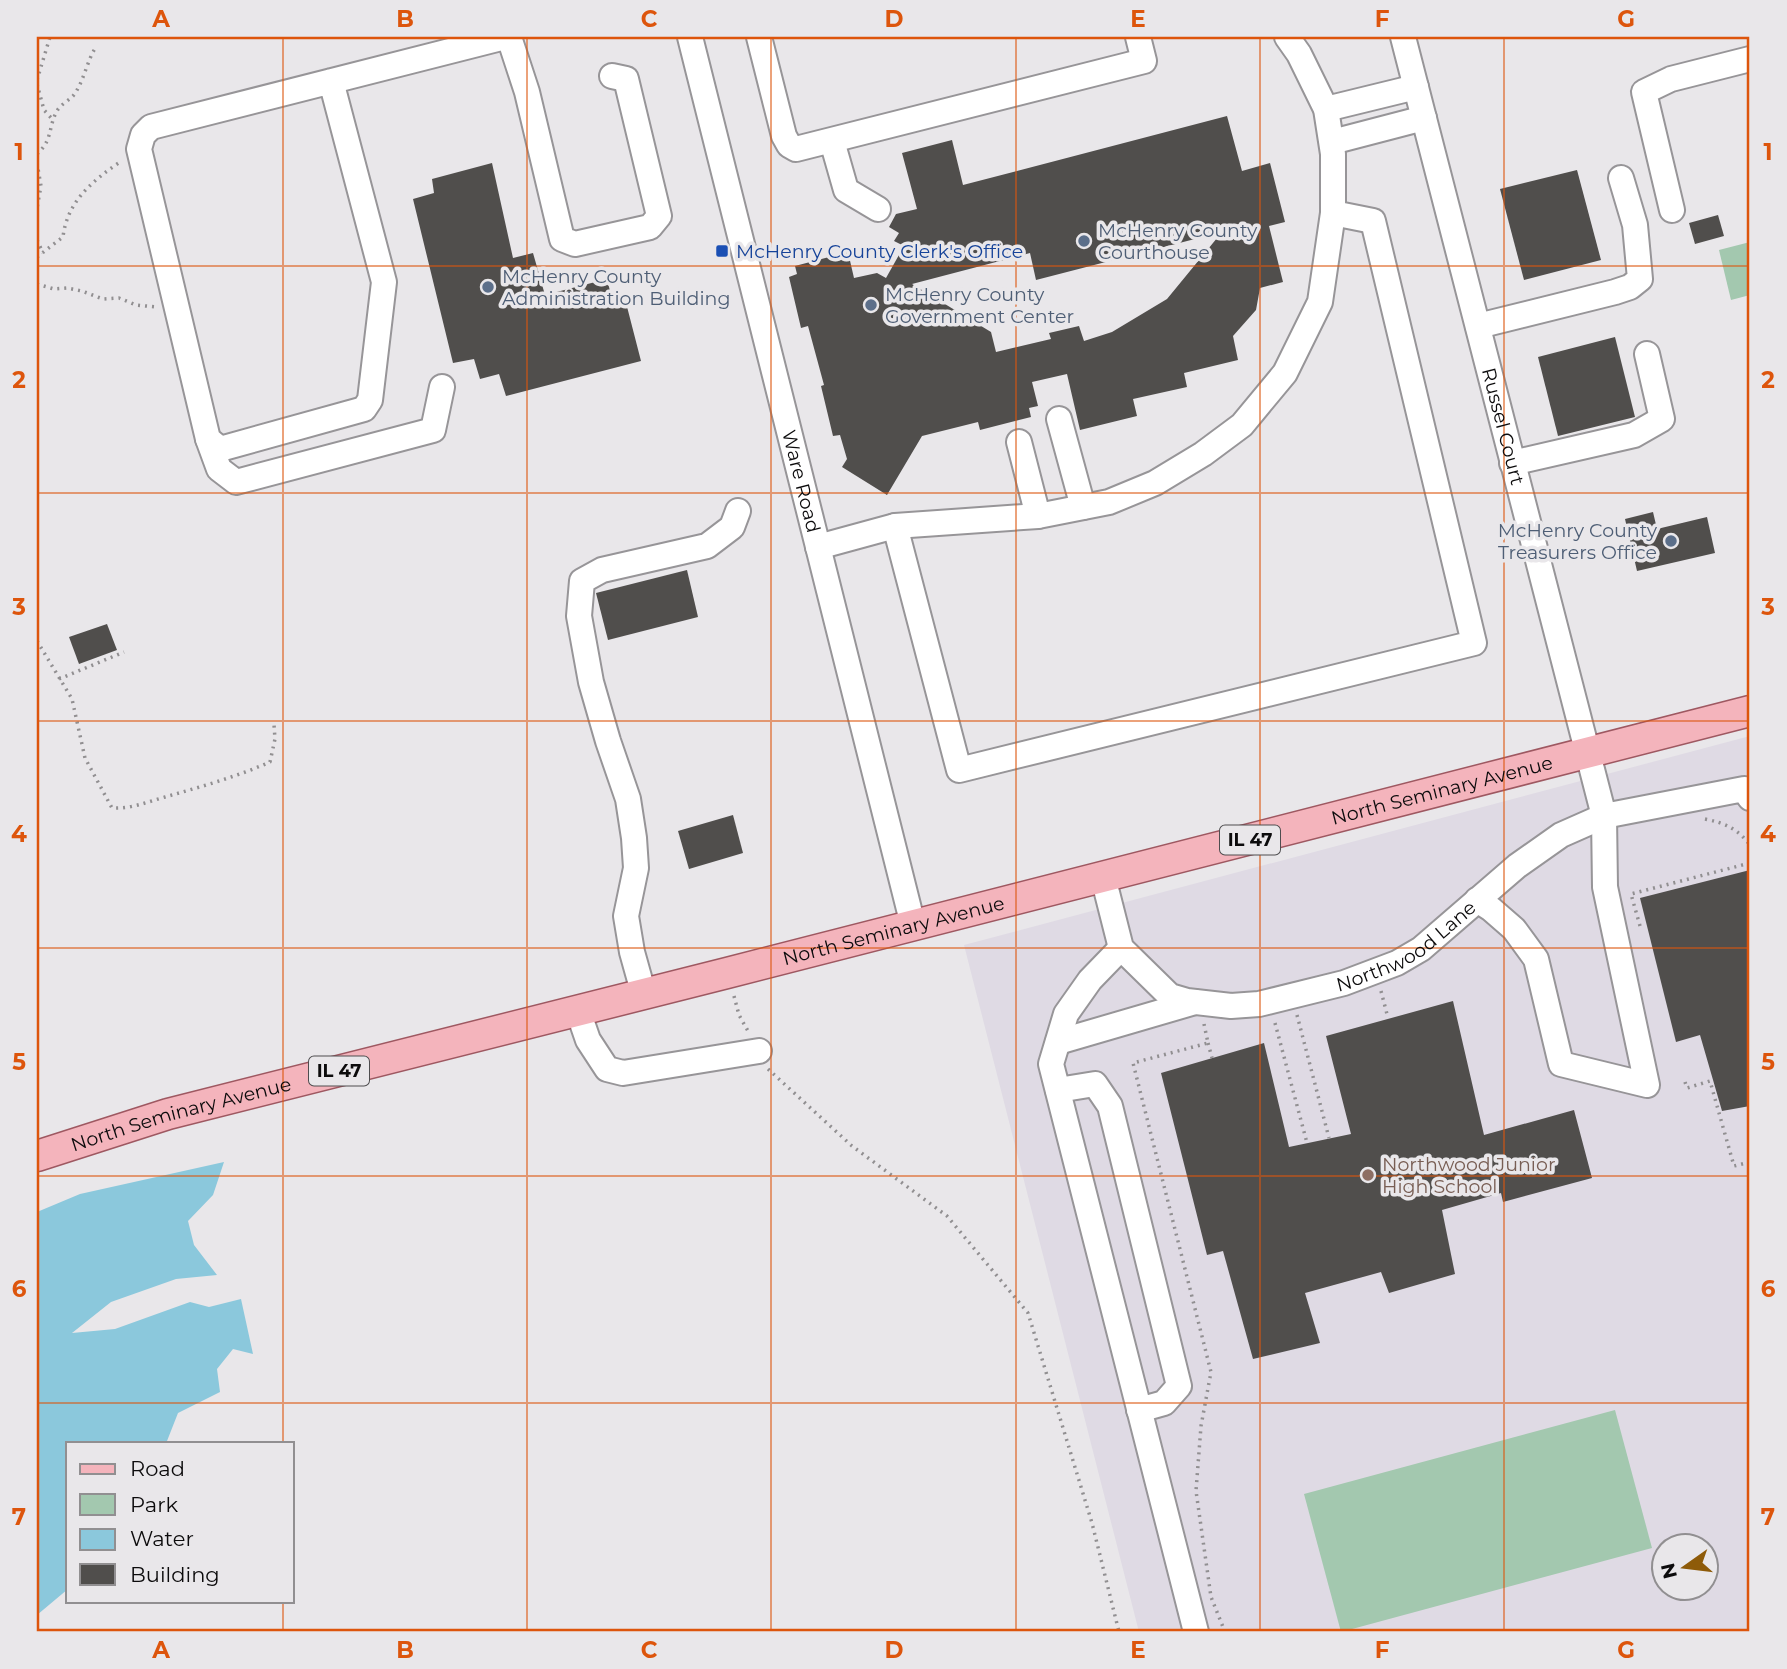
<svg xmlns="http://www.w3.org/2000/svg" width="1787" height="1669" font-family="Montserrat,sans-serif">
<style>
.built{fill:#dfdae4;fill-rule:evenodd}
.green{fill:#a3c8af}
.water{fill:#8bc8dc}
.building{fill:#504e4c;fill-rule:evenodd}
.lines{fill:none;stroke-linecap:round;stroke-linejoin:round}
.minor-casing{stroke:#979598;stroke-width:28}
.major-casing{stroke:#9e5861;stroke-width:33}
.path{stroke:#918f91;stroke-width:3.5;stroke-dasharray:2 5;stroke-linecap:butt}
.minor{stroke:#fff;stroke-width:24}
.major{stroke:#f4b4bc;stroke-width:30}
.grid{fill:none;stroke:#dd550c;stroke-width:2;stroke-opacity:0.55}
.service-dot{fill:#5c6f8a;stroke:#e9e7ea;stroke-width:2.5}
.transit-dot{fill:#1a4fb4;stroke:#e9e7ea;stroke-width:2.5}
.education-dot{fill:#8d6e63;stroke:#e9e7ea;stroke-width:2.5}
.labels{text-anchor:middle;stroke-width:7;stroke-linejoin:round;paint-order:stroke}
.shield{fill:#e9e7ea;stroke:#4e4d4f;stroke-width:2}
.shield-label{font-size:18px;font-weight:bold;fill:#0c0b0c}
.service-label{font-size:19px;fill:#4e5e75;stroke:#e9e7ea;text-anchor:start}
.transit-label{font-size:19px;fill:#164399;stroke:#e9e7ea;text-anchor:start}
.street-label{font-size:19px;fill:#0c0b0c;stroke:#e9e7ea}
.education-label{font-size:19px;fill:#785e54;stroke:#e9e7ea;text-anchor:start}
.neatline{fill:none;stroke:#dd550c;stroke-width:2.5}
.grid-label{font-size:23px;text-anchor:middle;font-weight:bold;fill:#dd550c}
</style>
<rect width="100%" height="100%" fill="#e9e7ea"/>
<path class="built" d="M1750 736V1632H1139L964 945ZM1664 1546H1706V1588H1664Z"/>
<g class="green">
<polygon points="1750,242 1750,295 1731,300 1719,250"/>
<polygon points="1615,1410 1652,1548 1341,1632 1304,1494"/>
</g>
<polygon class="water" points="224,1162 213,1195 188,1221 194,1245 217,1275 176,1279 111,1302 72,1333 115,1329 190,1302 209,1307 241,1299 253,1354 233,1349 217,1369 220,1392 178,1413 167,1441 170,1443 68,1443 68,1589 37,1615 37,1212 80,1194"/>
<g class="building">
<path d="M1227 116 1242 171 1270 163 1285 222 1269 226 1283 282 1260 288 1256 310 1233 336 1238 360 1184 373 1187 387 1133 399 1137 416 1080 430 1067 374 1032 382 1038 406 1029 408 1031 417 980 430 978 422 922 436 887 495 842 467 847 459 840 435 833 436 821 386 824 385 808 326 801 328 789 277 797 274 795 266 848 252 854 278 877 273 886 278 904 246 894 241 899 233 889 227 896 214 917 209 902 153 952 140 963 185ZM1222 232 1167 299 1112 332 1084 341 1079 326 1049 333 1051 339 996 352 991 332 912 284 1030 253 1036 280Z"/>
<polygon points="492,163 513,258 533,253 545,295 607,279 612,299 624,295 641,361 506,396 499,374 480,379 474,359 453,363 413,199 434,193 432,179"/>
<polygon points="1577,170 1601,260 1524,280 1500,189"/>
<polygon points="1718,215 1724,236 1695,244 1689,223"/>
<polygon points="1615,337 1635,417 1558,436 1538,357"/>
<polygon points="1653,512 1657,529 1707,517 1715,553 1637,571 1625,519"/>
<polygon points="687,570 698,617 608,640 596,593"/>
<polygon points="107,624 117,650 79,664 69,637"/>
<polygon points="733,815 743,853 689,869 678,831"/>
<polygon points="1750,870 1750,1106 1722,1111 1700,1035 1676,1042 1640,898"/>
<polygon points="1453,1001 1484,1135 1574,1110 1592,1178 1503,1202 1501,1193 1442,1210 1455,1274 1389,1293 1381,1272 1305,1293 1320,1343 1253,1359 1223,1251 1207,1255 1161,1073 1264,1043 1289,1147 1351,1134 1326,1036"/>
</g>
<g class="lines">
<g class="minor-casing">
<g id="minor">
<polyline points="509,37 527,92 562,239 575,244 650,227 659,216 626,79 612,76"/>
<path id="s1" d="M690 37 913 925"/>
<polyline points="759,37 784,136 789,145 796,149 1144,61 1138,37"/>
<path id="s2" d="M1403 37 1604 816 1605 887 1647 1085 1561 1064 1536 959 1514 929 1491 909 1477 900"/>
<polyline points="331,81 384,282 370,400 364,409 220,449 208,439 139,149 143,135 151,127 505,37"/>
<polyline points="1326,109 1416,87"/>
<polyline points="832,141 846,190 878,209"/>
<polyline points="1332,142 1424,118"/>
<polyline points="1672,210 1644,92 1671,79 1750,59"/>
<polyline points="1478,326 1615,292 1630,287 1640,279 1635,225 1621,178"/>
<polyline points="1059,419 1083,507"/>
<polyline points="208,439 219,469 236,482 433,430 442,387"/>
<polyline points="1019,442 1038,516"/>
<polyline points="1512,463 1634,435 1662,419 1647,354"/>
<polyline points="895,526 959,770 1474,643 1373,221 1333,213"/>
<polyline points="818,547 895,526 1038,516 1109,502 1155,483 1203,454 1242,425 1285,373 1320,302 1333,213 1333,154 1326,109 1299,54 1287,37"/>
<path id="s3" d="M1103 877 1121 948 1170 996 1187 1001 1231 1006 1259 1004 1344 983 1397 963 1421 949 1517 866 1561 835 1604 816 1744 789 1750 798"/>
<polyline points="1121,948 1090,980 1066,1014 1051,1064 1196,1632"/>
<polyline points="644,995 632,952 626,916 636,868 634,838 628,799 608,741 591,682 579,616 582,581 602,570 707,546 732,527 738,511"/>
<polyline points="578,1011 588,1040 607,1069 623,1073 759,1051"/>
<polyline points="1058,1042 1195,1002"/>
<polyline points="1058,1090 1095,1084 1110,1106 1179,1386 1164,1403 1139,1410"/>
</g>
</g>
<g class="major-casing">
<g id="major">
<path id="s4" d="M37 1156 168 1114 727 973 1750 711"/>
</g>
</g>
<g class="path">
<polyline points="37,80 50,37"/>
<polyline points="37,84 44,110 54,121"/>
<path d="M37 154C53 140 48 127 57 111 60 105 68 101 73 96 84 82 87 60 96 47"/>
<polyline points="37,163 41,186 37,208"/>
<polyline points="37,240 43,253"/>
<path d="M37 257 63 237C67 202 92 181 120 162"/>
<polyline points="37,284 54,289 67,288 82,291 103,299 119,298 136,305 156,307"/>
<path d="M37 641 72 699 85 758 112 808C131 809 147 802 165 797 200 787 236 777 270 762L275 739 274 725"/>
<polyline points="59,679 124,652"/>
<path d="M1705 819C1725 823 1738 829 1750 845"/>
<polyline points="1640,926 1631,894 1750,863"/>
<polyline points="1381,991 1388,1018"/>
<polyline points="734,996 739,1015 748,1031"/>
<polyline points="1297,1015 1329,1138"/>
<polyline points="1275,1023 1307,1143"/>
<polyline points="1204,1024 1208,1043 1133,1063 1211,1372 1201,1426 1196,1491 1211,1597 1225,1632"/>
<polyline points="1208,1043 1212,1058"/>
<polyline points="768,1069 852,1146 947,1216 1028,1313 1092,1523 1119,1632"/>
<polyline points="1685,1082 1687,1088 1710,1081 1734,1166 1750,1162"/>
</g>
<use href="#minor" class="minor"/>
<use href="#major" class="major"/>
</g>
<path class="grid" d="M283 37V1443M527 37V1632M771 37V1632M1016 37V1632M1260 37V1632M1504 37V1632M37 266H1750M37 493H1750M37 721H1750M37 948H1750M37 1176H1750M37 1403H1750M283 1601V1632"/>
<g class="service-dot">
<circle cx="1084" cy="241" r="7"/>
<circle cx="488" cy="287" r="7"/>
<circle cx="871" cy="305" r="7"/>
<circle cx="1671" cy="541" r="7"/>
</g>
<rect class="transit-dot" x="715" y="244" width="14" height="14" rx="3.5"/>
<circle class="education-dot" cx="1368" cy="1175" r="7"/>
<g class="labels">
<g class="shield">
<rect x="1220" y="825.5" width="60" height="29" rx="5"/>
<rect x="309" y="1056.5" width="60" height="29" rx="5"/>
</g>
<g class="shield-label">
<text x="1250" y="846">IL 47</text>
<text x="339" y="1077">IL 47</text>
</g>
<g class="service-label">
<text x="1098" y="237">McHenry County<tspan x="1098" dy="22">Courthouse</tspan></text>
<text x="502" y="283">McHenry County<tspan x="502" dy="22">Administration Building</tspan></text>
<text x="885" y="301">McHenry County<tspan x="885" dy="22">Government Center</tspan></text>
<text x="1657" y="537" text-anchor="end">McHenry County<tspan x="1657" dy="22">Treasurers Office</tspan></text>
</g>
<g class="transit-label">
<text x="736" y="258">McHenry County Clerk's Office</text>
</g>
<g class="street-label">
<text dy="7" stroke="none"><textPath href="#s2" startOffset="402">Russel Court</textPath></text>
<text dy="7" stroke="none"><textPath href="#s1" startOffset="458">Ware Road</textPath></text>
<text dy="7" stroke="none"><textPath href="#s4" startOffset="1452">North Seminary Avenue</textPath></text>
<text dy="7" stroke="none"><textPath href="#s4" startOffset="886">North Seminary Avenue</textPath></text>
<text dy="7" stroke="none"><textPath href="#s3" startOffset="392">Northwood Lane</textPath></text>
<text dy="7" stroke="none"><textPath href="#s4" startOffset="150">North Seminary Avenue</textPath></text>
</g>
<g class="education-label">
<text x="1382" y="1171">Northwood Junior<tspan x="1382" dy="22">High School</tspan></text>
</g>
</g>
<rect width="1787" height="1669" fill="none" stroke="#e9e7ea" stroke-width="77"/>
<rect x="66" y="1442" width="228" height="161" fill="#e9e7ea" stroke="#918f91" stroke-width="2"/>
<rect x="80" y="1464" width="35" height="10" fill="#f4b4bc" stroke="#918f91" stroke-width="2"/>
<text x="130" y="1476" font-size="21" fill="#0c0b0c">Road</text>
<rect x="80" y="1494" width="35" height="21" fill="#a3c8af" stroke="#918f91" stroke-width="2"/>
<text x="130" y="1512" font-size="21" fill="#0c0b0c">Park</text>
<rect x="80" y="1529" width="35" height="21" fill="#8bc8dc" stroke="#918f91" stroke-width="2"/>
<text x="130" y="1546" font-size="21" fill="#0c0b0c">Water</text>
<rect x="80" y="1564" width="35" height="21" fill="#504e4c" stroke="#918f91" stroke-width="2"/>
<text x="130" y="1582" font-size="21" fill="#0c0b0c">Building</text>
<g transform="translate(1685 1567) rotate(256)"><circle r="33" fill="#e9e7ea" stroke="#918f91" stroke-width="2"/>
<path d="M0-5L12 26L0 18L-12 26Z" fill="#8e5b09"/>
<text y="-10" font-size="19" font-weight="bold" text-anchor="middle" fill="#0c0b0c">N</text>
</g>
<rect x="38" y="38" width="1710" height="1592" class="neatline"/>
<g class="grid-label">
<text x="161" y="27">A</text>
<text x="405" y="27">B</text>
<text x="649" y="27">C</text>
<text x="894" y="27">D</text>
<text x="1138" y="27">E</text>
<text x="1382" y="27">F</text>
<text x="1626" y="27">G</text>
<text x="19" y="160">1</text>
<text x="1768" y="160">1</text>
<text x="19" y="388">2</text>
<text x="1768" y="388">2</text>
<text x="19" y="615">3</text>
<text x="1768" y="615">3</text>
<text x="19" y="842">4</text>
<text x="1768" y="842">4</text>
<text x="19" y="1070">5</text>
<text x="1768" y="1070">5</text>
<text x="19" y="1297">6</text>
<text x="1768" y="1297">6</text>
<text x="19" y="1525">7</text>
<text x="1768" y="1525">7</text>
<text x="161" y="1658">A</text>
<text x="405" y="1658">B</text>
<text x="649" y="1658">C</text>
<text x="894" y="1658">D</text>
<text x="1138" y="1658">E</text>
<text x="1382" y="1658">F</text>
<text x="1626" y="1658">G</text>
</g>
</svg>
